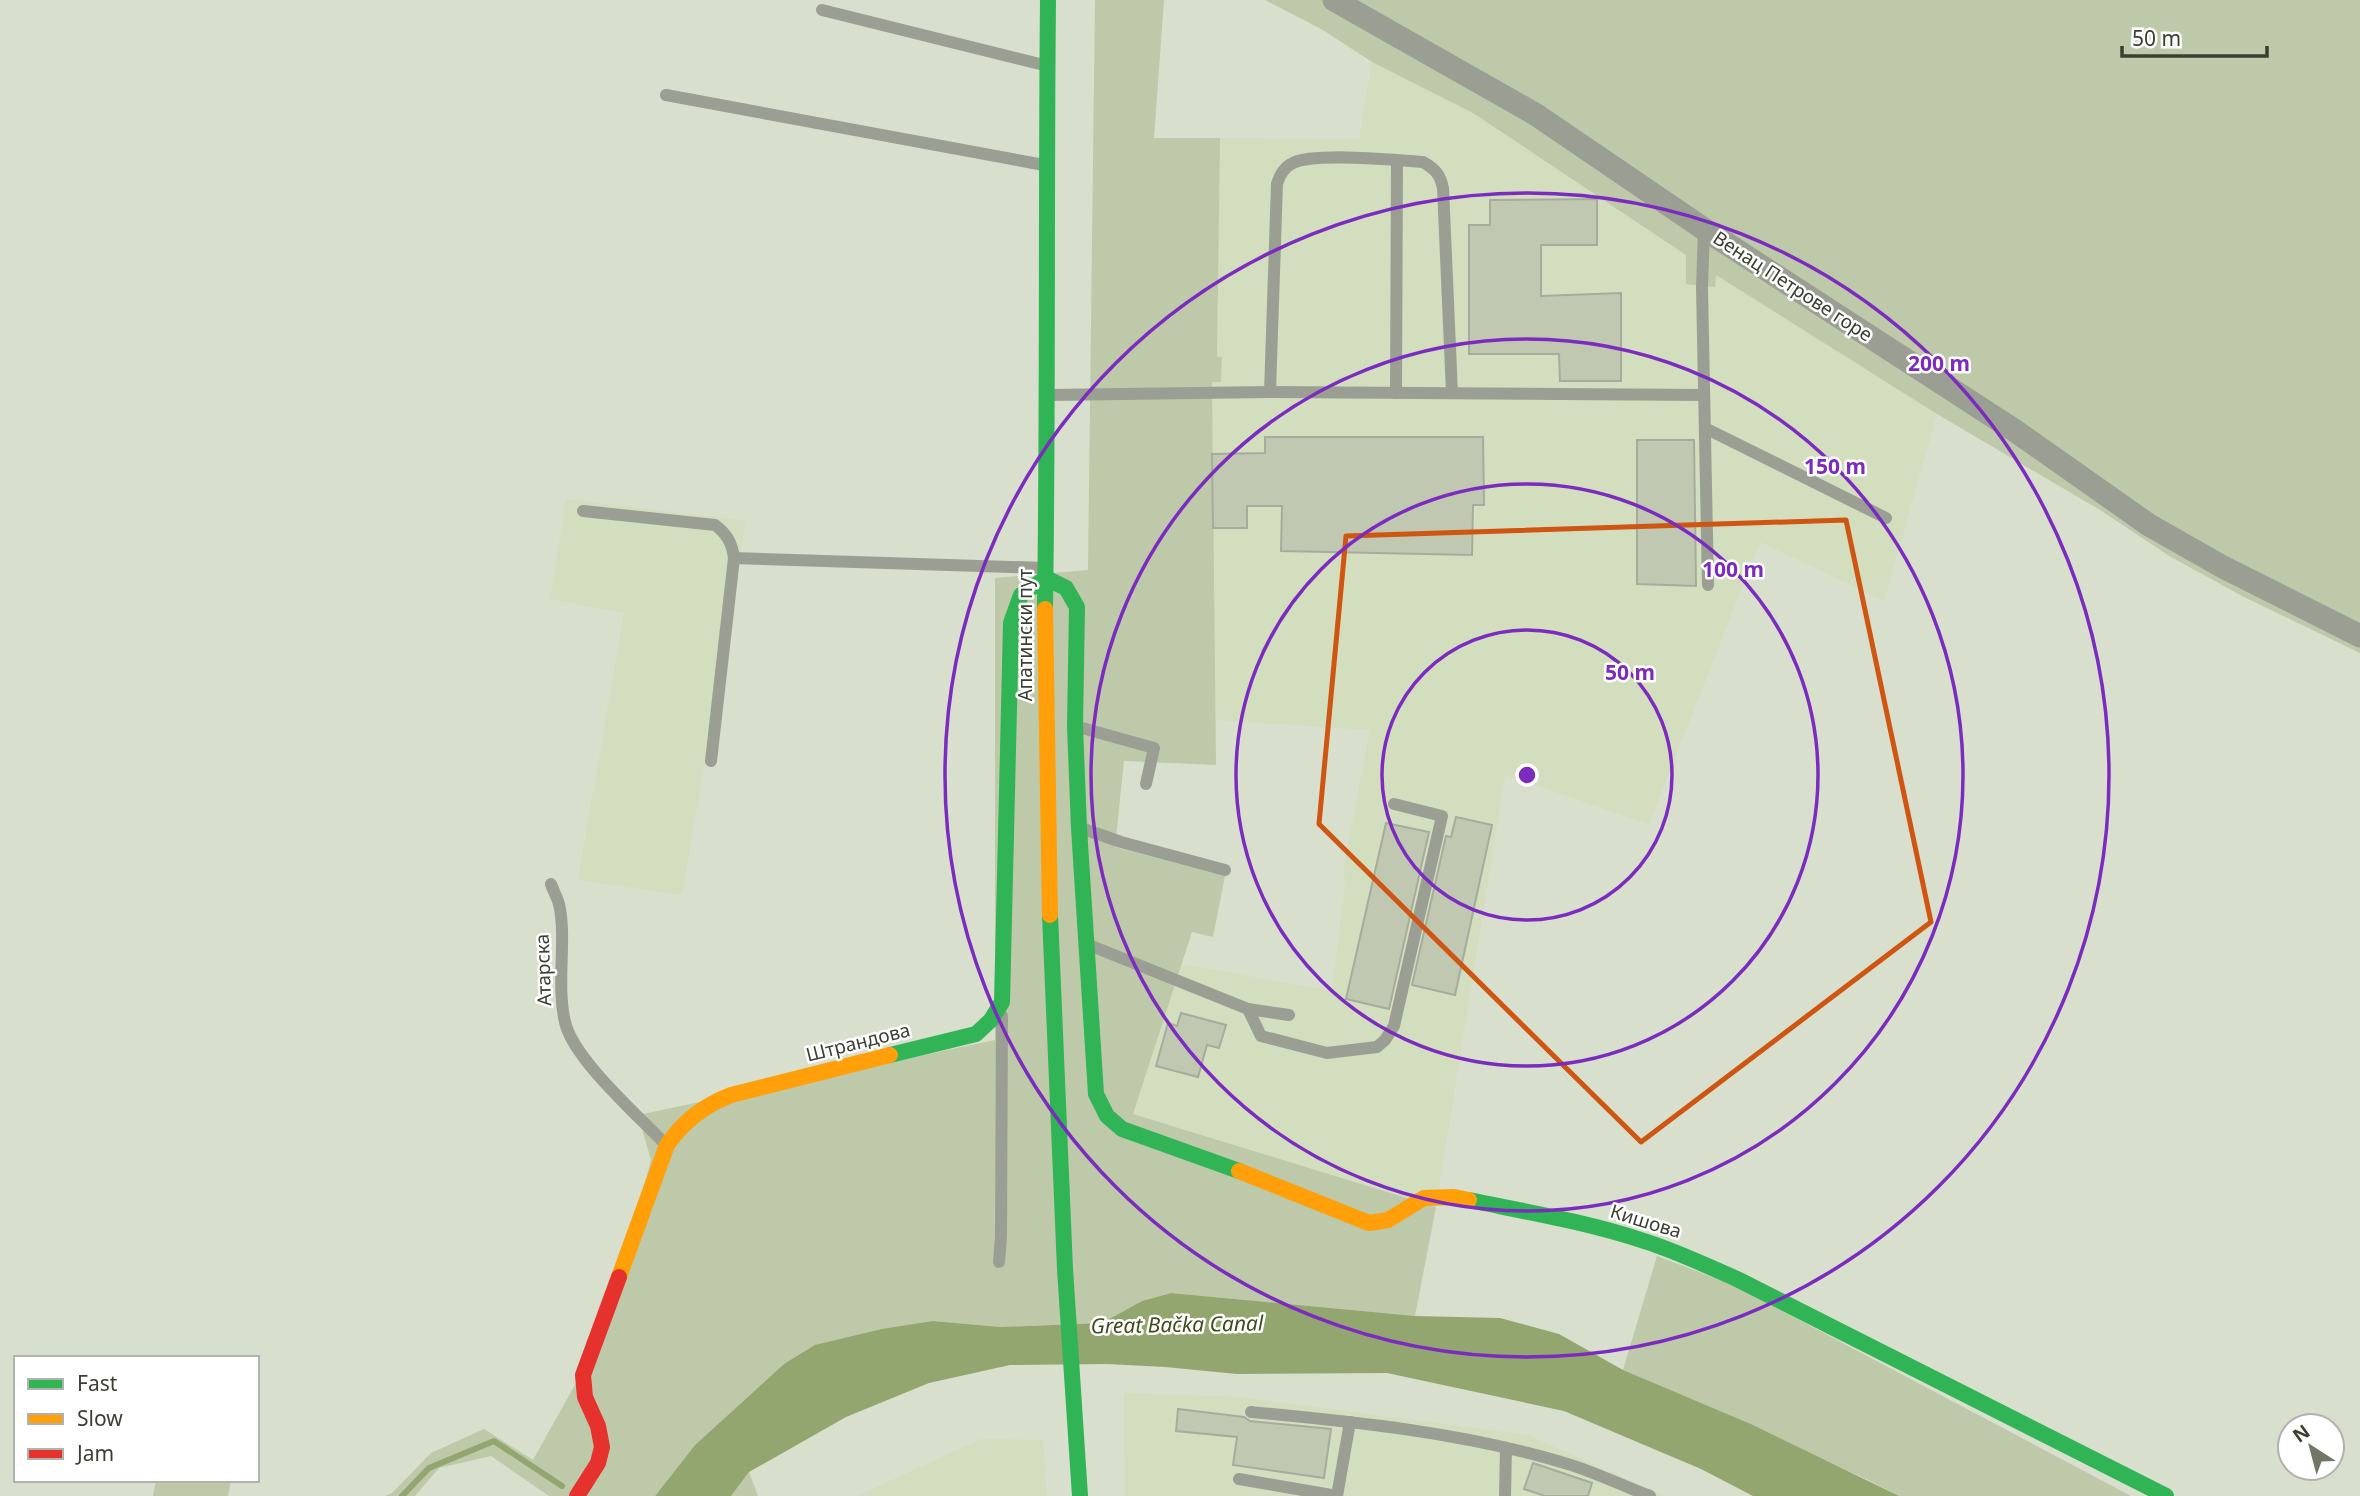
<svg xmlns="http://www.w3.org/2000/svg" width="2360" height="1496" font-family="'Noto Sans',sans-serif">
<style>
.built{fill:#d2debe}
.green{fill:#bdc9a9}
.water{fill:#94a670}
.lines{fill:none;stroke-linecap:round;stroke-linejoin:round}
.stream{stroke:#94a670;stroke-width:6}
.building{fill:#c1c8b2;stroke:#a6ac9d;stroke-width:2}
.lane{stroke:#9b9f93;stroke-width:12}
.street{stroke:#9b9f93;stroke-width:23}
.fast{stroke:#30b455;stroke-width:16}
.slow{stroke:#ff9f0a;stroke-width:16}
.jam{stroke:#e5322d;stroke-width:16}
.marked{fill:none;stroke:#ce5512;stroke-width:5;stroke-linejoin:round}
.ring{fill:none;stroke:#7b2cbf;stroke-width:3.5}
.labels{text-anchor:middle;stroke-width:5;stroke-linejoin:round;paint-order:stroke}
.street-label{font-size:19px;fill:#3a3f31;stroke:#fff}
.water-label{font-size:21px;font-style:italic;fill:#3e4d1b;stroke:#fff}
.centre{fill:#7b2cbf;stroke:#fff;stroke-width:3.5}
.ring-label{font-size:21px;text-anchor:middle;font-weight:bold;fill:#7b2cbf;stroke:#fff;stroke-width:5;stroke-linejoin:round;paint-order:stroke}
</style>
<rect width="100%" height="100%" fill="#d8dfcc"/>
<g class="built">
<polygon points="1372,62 1473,113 1686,255 1687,283 1716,275 1937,414 1884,601 1760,542 1649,824 1505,775 1436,1207 1133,1114 1181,964 1332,991 1345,884 1344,864 1370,730 1216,720 1212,382 1221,382 1222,358 1217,357 1220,138 1359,139"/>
<polygon points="566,499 746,521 682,895 578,880 624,613 550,599"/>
<polygon points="1124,1393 1237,1397 1528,1435 1665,1496 1125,1496"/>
<polygon points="981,1439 1043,1440 1047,1496 857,1496"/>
</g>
<g class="green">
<polygon points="1095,0 1164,0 1154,138 1220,138 1217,357 1222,357 1221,382 1212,382 1216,765 1124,761 1115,847 1225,876 1213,937 1192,932 1133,1114 1436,1207 1415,1316 1171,1293 1142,1301 1102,1323 1001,1327 933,1321 784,1364 695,1445 655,1496 549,1496 491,1456 439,1468 415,1496 385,1496 392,1493 431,1453 484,1429 533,1460 605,1331 651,1160 638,1115 995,1040 995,578 1088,570"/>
<polygon points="1265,0 2360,0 2360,653 2244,597 2171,557 2100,510 1937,414 1716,275 1715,287 1686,284 1686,255 1473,113 1372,62 1323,30"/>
<polygon points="1657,1256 1733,1285 2131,1496 1899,1496 1866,1479 1623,1370"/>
<polygon points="749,1472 758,1496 731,1496"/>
<polygon points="156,1480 231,1480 228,1496 153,1496"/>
</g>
<polygon class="water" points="1171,1293 1415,1316 1500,1318 1559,1334 1623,1370 1753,1425 1899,1496 1753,1496 1701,1469 1564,1411 1387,1373 1237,1374 1165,1367 1107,1364 1010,1365 929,1383 846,1417 749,1472 731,1496 655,1496 695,1445 784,1364 815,1345 882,1329 933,1321 1001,1327 1102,1323 1142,1301"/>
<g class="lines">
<polyline class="stream" points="402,1496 429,1468 494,1441 562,1486"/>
</g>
<g class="building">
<polygon points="1597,199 1597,245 1541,245 1541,296 1621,293 1621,381 1560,381 1559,354 1469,354 1469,225 1490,225 1490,200"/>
<polygon points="1265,437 1483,437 1484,505 1473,505 1472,555 1281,551 1282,506 1247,506 1247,528 1213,528 1212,454 1265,453"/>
<polygon points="1637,440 1694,440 1696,586 1637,584"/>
<polygon points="1456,817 1492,825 1455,995 1412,985 1446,836 1451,837"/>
<polygon points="1386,823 1429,832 1389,1009 1346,999"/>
<polygon points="1181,1013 1226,1025 1219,1048 1207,1045 1198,1077 1156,1066 1168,1023 1177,1026"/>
<polygon points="1178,1409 1244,1417 1250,1421 1331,1429 1324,1478 1233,1465 1237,1437 1176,1431"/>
<polygon points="1533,1463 1592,1483 1588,1496 1545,1496 1524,1489"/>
</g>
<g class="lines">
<g class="lane">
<polyline points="822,10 1048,66"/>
<polyline points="666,95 1044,165"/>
<polyline points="1704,229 1702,287 1708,585"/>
<path d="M1270 392 1277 184C1280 174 1284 167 1293 163 1314 152 1396 160 1423 162 1435 169 1440 174 1443 188L1452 393"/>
<polyline points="1396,393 1397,160"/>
<polyline points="1048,395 1270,392 1704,395"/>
<polyline points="1705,428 1886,518"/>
<path d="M583 511 715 525C727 534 732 543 734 558L711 761"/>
<polyline points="734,558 1045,568"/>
<polyline points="1075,726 1154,748 1146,784"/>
<polyline points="1081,828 1121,842 1225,870"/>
<path d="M551 884C553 890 557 897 559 904 567 939 556 984 565 1022 573 1059 639 1116 666 1145"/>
<polyline points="1089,945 1248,1009 1289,1015"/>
<polyline points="1248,1009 1261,1036 1327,1053 1377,1047 1385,1040 1394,1026 1442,816 1394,804"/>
<polyline points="999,1262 1001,1237 1002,1016"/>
<path d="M1251 1412C1355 1422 1460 1432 1561 1462 1591 1470 1620 1485 1650 1496"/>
<polyline points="1239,1479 1337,1496"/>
<polyline points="1337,1496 1350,1422"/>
<polyline points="1505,1496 1506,1448"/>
</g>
<polyline class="street" points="1334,0 1535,114 1704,229 2014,430 2149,525 2223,567 2360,636"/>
<g class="fast">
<polyline points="1046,578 1066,588 1077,607 1075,726 1079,828 1096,1094 1107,1116 1122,1129 1239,1171"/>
<path d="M1045 609C1048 406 1046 203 1048 0"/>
<polyline points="1050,915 1065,1269 1080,1496"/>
<polyline points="890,1055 976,1034 991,1020 1002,1002 1011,623 1021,595 1046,578"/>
<path d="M1469 1200C1527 1212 1587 1222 1644 1241 1676 1251 1708 1266 1739 1280L2166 1496"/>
</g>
<g class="slow">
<polyline points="1045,609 1050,915"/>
<polyline points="1239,1171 1369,1223 1388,1220 1424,1198 1454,1197 1469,1200"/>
<path d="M619 1277 667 1145C684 1121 703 1106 731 1095L890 1055"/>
</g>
<polyline class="jam" points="577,1496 598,1463 602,1447 598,1426 585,1397 583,1375 619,1277"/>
</g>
<path class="marked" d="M1846 520 1931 922 1641 1142 1319 824 1346 536Z"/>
<g class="ring">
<circle cx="1527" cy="775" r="145"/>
<circle cx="1527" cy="775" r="291"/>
<circle cx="1527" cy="775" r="436"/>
<circle cx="1527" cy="775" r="582"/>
</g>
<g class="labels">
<g class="street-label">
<text transform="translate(1793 286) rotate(33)" y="7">Венац Петрове горе</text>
<text transform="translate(1025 635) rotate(-90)" y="7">Апатински пут</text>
<text transform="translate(543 970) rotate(-92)" y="7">Атарска</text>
<text transform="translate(858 1042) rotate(-14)" y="7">Штрандова</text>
<text transform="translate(1646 1221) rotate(17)" y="7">Кишова</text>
</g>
<g class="water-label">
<text transform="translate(1177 1325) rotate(-1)" y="7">Great Bačka Canal</text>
</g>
</g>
<circle cx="1527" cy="775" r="10" class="centre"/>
<g class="ring-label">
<text x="1939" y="371">200 m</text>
<text x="1835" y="474">150 m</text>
<text x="1733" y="577">100 m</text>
<text x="1630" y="680">50 m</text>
</g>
<rect x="14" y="1356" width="245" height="126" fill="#ffffff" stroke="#b0b2ad" stroke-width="2"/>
<rect x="28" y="1379" width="35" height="10" fill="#30b455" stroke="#b0b2ad" stroke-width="2"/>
<text x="77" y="1391" font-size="21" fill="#3a3f31">Fast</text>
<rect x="28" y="1414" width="35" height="10" fill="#ff9f0a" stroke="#b0b2ad" stroke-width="2"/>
<text x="77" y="1426" font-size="21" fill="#3a3f31">Slow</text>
<rect x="28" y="1449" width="35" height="10" fill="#e5322d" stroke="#b0b2ad" stroke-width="2"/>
<text x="77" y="1461" font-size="21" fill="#3a3f31">Jam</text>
<g transform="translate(2311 1447) rotate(324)"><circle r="33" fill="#ffffff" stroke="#b0b2ad" stroke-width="2"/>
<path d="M0-5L12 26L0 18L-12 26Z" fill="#717767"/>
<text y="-10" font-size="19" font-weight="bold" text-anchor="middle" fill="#3a3f31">N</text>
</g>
<path d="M2122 46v10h145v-10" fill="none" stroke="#3a3f31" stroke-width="3.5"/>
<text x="2132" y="46" font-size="21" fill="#3a3f31" stroke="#ffffff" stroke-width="5" paint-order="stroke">50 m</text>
</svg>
